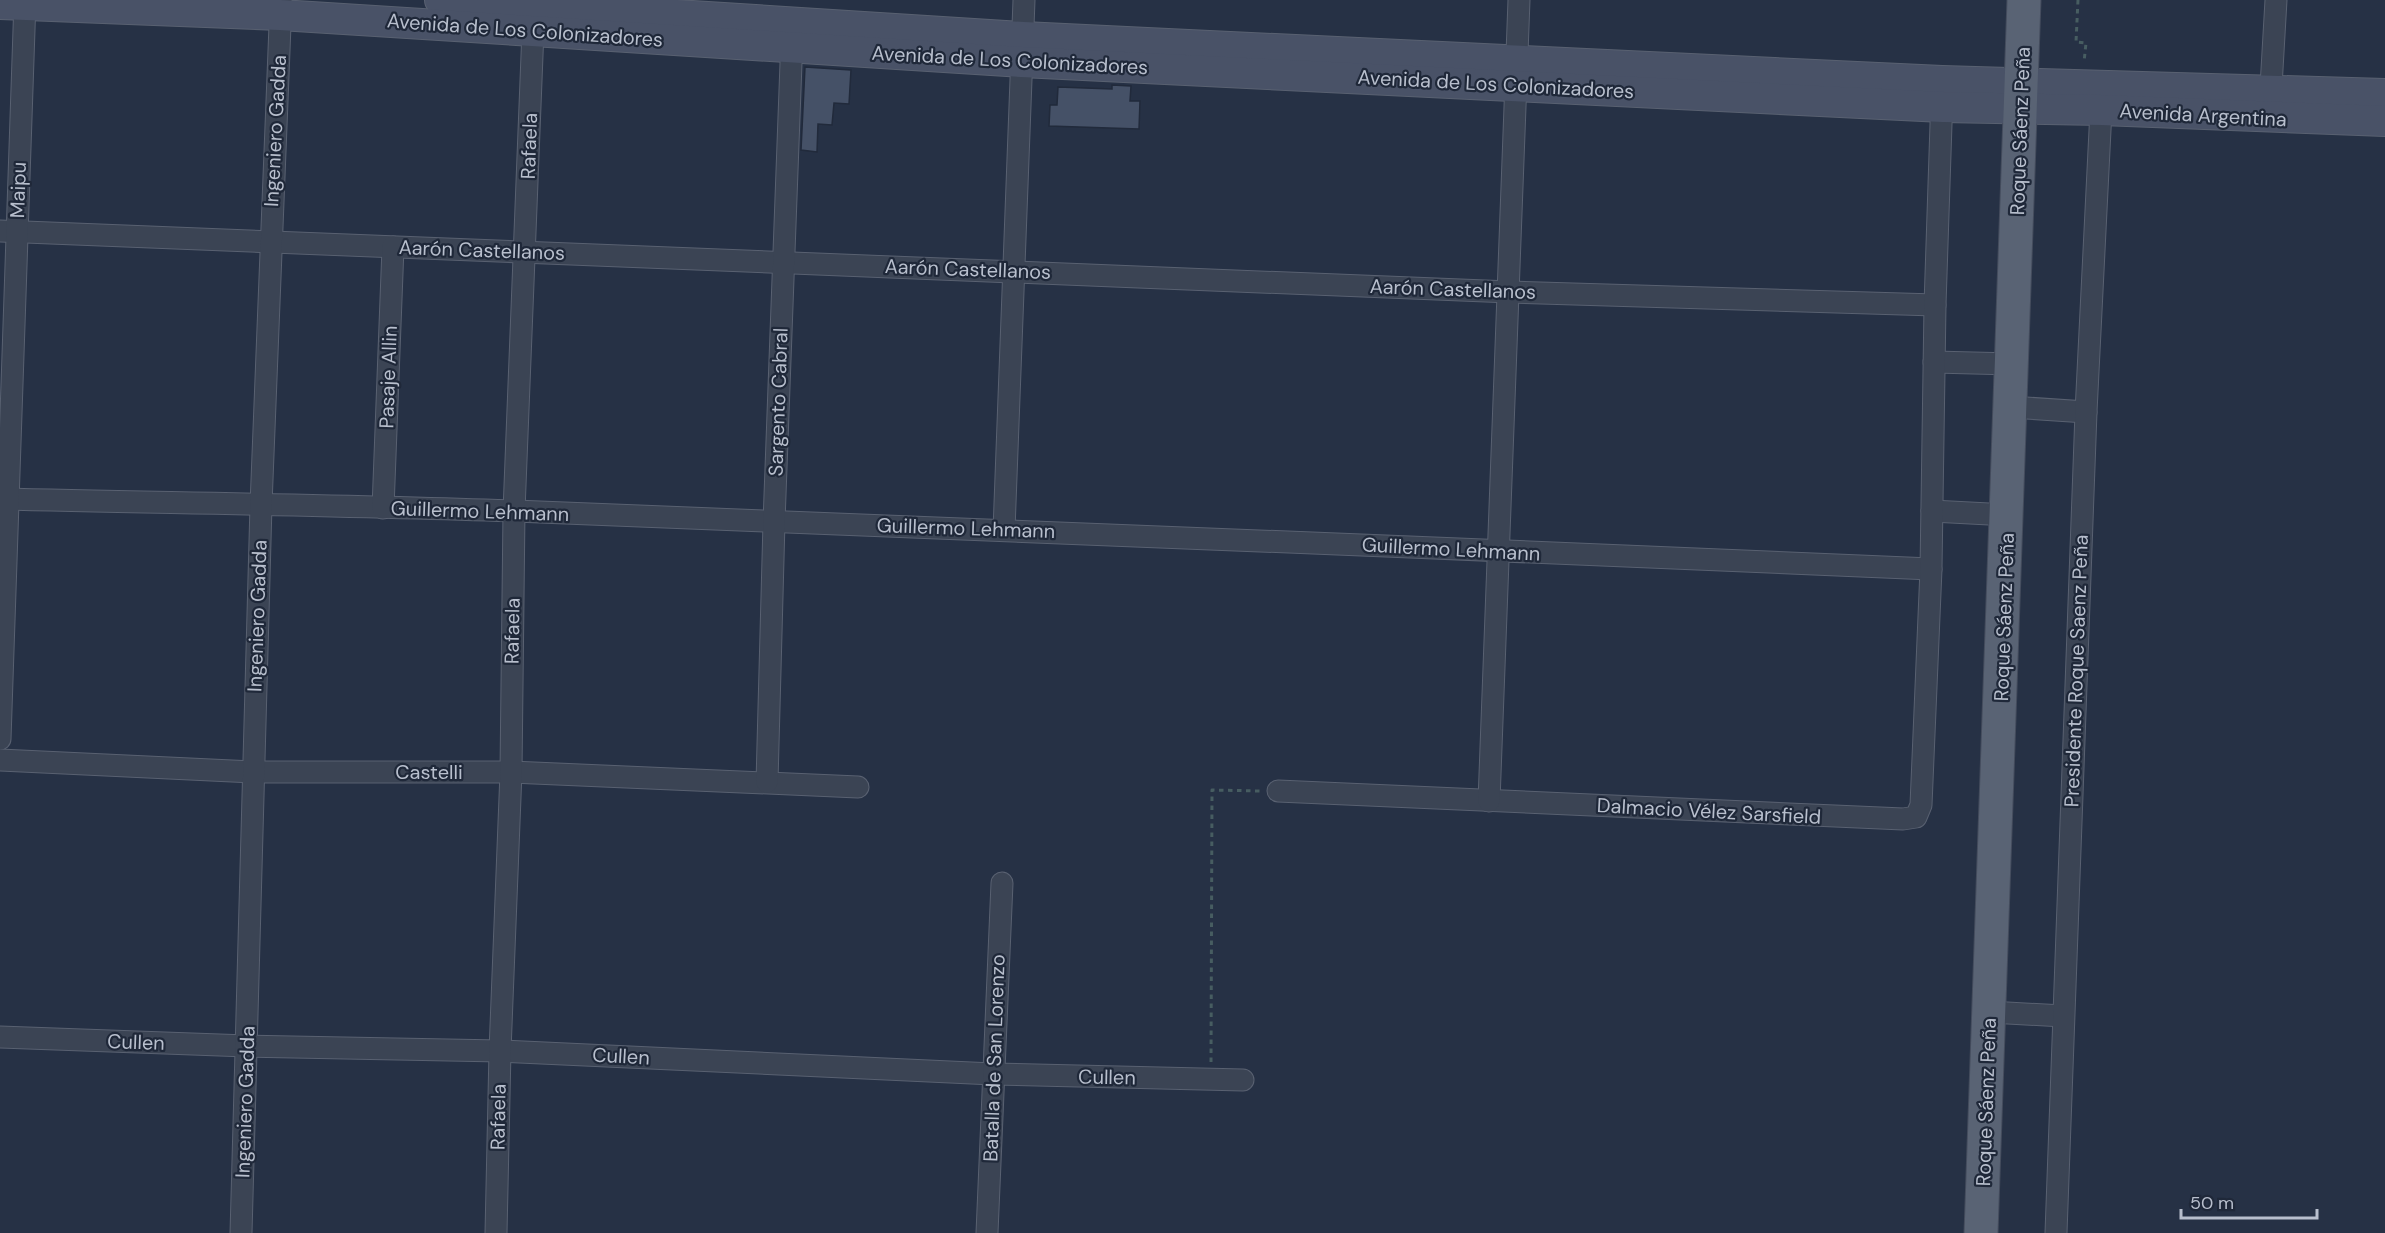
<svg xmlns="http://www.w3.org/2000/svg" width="2385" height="1233" font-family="'DM Sans',sans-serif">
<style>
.building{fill:#455167;stroke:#212a3b;stroke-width:1.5}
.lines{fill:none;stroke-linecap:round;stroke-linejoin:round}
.minor-casing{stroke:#596171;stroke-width:23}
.secondary-casing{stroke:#596171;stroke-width:32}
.primary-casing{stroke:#444c5d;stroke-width:35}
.path{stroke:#475d61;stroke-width:3;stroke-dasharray:4.5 4.5;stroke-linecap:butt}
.minor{stroke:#3b4454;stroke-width:21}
.secondary{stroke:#495267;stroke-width:30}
.primary{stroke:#596374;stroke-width:33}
.labels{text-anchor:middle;stroke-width:4.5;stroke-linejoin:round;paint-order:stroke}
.street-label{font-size:20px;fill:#b8bfcd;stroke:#1f2839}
</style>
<rect width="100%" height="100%" fill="#263145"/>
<g class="building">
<polygon points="805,67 851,70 849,104 834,103 832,125 818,124 817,152 801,150"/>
<polygon points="1112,85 1131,86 1130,101 1140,101 1139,129 1049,126 1050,105 1057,105 1058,87 1112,89"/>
</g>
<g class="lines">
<g class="minor-casing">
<g id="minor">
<polyline points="2270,104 2276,0"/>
<polyline points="0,231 1510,292 1935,305"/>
<polyline points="1934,362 2013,364"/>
<polyline points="2011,407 2086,412"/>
<path d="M0 499C172 503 343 505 515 511 987 527 1459 550 1931 569"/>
<polyline points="383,508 393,247"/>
<polyline points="1932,511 2008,515"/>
<polyline points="1004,530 1024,0"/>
<polyline points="0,739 25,0"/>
<polyline points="0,760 253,772 511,772 858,787"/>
<polyline points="767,782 774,522 792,36"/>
<polyline points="1278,791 1903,819 1916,817 1921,805 1931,569 1935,305 1942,94"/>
<polyline points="1489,801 1519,0"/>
<polyline points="1990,1012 2063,1016"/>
<polyline points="0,1037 247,1046 500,1051 993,1074 1243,1080"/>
<polyline points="241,1233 261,505 281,0"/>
<polyline points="496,1233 500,1051 511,772 514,511 533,30 531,19"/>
<polyline points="987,1233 1002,883"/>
<polyline points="2056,1233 2086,412 2101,110"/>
</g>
</g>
<g class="secondary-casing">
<g id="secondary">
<polyline points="440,0 1023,37 1942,81 2385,94"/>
<polyline points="0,4 280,15 1022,62 1943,107 2101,110 2385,121"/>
</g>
</g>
<g class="primary-casing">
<polyline id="primary" points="1981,1233 2024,0"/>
</g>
<g class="path">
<polyline points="2078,0 2076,42 2086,43 2084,62"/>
<polyline points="1211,1062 1212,790 1261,791"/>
</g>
<use href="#minor" class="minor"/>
<use href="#secondary" class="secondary"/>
<use href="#primary" class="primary"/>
</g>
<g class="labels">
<g class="street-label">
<text transform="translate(525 30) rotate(4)" y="7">Avenida de Los Colonizadores</text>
<text transform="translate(1010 60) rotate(3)" y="7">Avenida de Los Colonizadores</text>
<text transform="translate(1496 84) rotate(3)" y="7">Avenida de Los Colonizadores</text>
<text transform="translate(2203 115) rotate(3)" y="7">Avenida Argentina</text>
<text transform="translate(275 131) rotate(-87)" y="7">Ingeniero Gadda</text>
<text transform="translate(2020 131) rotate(-88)" y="7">Roque Sáenz Peña</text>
<text transform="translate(529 146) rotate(-88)" y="7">Rafaela</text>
<text transform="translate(18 190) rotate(-88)" y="7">Maipu</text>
<text transform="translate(482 250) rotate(2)" y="7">Aarón Castellanos</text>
<text transform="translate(968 269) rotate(2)" y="7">Aarón Castellanos</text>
<text transform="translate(1453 289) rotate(2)" y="7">Aarón Castellanos</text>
<text transform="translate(388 377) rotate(-88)" y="7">Pasaje Allin</text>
<text transform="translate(778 402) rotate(-88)" y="7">Sargento Cabral</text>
<text transform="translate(480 511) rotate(2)" y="7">Guillermo Lehmann</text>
<text transform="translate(966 528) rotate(2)" y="7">Guillermo Lehmann</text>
<text transform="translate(1451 549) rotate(3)" y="7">Guillermo Lehmann</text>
<text transform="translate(257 616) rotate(-88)" y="7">Ingeniero Gadda</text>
<text transform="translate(2004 617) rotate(-88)" y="7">Roque Sáenz Peña</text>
<text transform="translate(512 631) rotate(-89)" y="7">Rafaela</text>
<text transform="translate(2076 671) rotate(-88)" y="7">Presidente Roque Saenz Peña</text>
<text x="429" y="779">Castelli</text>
<text transform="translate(1709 811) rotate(3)" y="7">Dalmacio Vélez Sarsfield</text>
<text transform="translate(136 1042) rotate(2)" y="7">Cullen</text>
<text transform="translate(621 1056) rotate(3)" y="7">Cullen</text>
<text transform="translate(994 1058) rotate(-88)" y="7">Batalla de San Lorenzo</text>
<text transform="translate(1107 1077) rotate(1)" y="7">Cullen</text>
<text transform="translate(245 1102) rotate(-88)" y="7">Ingeniero Gadda</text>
<text transform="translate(1986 1102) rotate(-88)" y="7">Roque Sáenz Peña</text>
<text transform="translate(498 1117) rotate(-89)" y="7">Rafaela</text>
</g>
</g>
<path d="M2181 1209v9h136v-9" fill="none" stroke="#b8bfcd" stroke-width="3"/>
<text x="2190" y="1209" font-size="18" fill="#b8bfcd" stroke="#1f2839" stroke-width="4.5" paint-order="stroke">50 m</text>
</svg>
